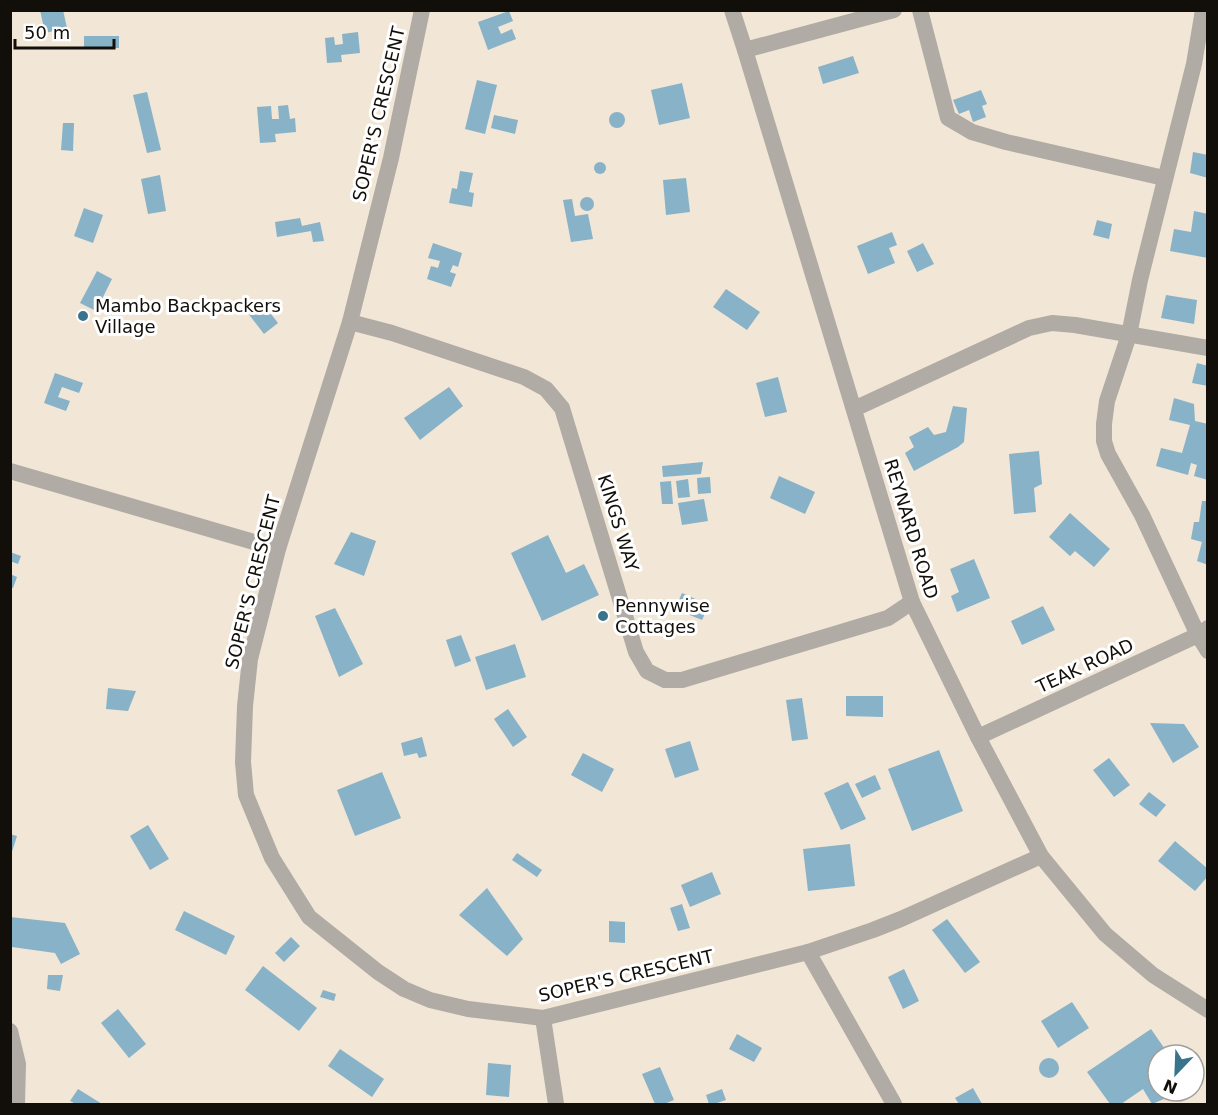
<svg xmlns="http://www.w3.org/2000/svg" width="1218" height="1115" font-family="'DejaVu Sans',sans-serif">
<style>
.building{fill:#87b2c7}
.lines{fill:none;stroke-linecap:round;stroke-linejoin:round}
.minor{stroke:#b0aba4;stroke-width:16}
.poi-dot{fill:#39738c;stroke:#fff;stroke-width:2}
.labels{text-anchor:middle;stroke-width:6;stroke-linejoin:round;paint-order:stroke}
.street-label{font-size:18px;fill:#120e09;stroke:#fff}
.poi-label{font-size:18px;fill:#120e09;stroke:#fff;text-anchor:start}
</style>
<rect width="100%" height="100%" fill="#f2e6d6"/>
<g class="building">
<polygon points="40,10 63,10 67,28 45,33"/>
<polygon points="509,11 513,21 498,27 501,34 512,29 516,39 488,50 478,22"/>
<polygon points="358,32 360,53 341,55 342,62 327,63 325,38 334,37 335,45 343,44 342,34"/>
<polygon points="84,36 119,36 119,48 84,49"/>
<polygon points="853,56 859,73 823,84 818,67"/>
<polygon points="477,80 497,85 485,134 465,129"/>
<polygon points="682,83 690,118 659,125 651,90"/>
<polygon points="981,90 987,104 982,106 986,117 973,122 969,110 959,114 953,100"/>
<polygon points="147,92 161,150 147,153 133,95"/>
<polygon points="288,105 290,119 295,118 296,132 275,134 276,142 260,143 257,107 271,106 272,119 279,119 278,106"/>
<circle cx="617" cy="120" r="8"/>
<polygon points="494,115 518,120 515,134 491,128"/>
<polygon points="63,123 74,123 73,151 61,150"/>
<polygon points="1193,152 1208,155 1208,178 1190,173"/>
<circle cx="600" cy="168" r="6"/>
<polygon points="460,171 473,173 469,192 474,193 472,207 449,203 452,188 457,189"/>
<polygon points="160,175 166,211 148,214 141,179"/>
<polygon points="686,178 690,212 666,215 663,180"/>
<circle cx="587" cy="204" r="7"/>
<polygon points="572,199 575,216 588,214 593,239 571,242 563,200"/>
<polygon points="84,208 103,215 93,243 74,236"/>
<polygon points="1194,211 1208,214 1208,258 1170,251 1174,229 1191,232"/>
<polygon points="300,218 302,226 320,222 324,241 313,242 311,231 277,237 275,222"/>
<polygon points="1097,220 1112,224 1109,239 1093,235"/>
<polygon points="892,232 897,245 889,248 895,263 868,274 857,246"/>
<polygon points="433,243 462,253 458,267 453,265 450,272 456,274 451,287 427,279 431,266 438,268 440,261 428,258"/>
<polygon points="923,243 934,264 917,272 907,251"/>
<polygon points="97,271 112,279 96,311 80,303"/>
<polygon points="726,289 760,312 747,330 713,307"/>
<polygon points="1166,295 1197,300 1194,324 1161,318"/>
<polygon points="261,301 278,323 264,334 247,312"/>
<polygon points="1197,363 1208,366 1208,386 1192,383"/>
<polygon points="55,373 83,383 79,393 62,387 58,397 70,401 66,411 44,403"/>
<polygon points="778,377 787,412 765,417 756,383"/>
<polygon points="449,387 463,406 420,440 404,418"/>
<polygon points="1174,398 1194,404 1195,421 1208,424 1208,480 1194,476 1197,465 1191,463 1188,475 1156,466 1161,448 1182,453 1190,425 1169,420"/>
<polygon points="953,406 967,408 964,442 958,447 914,471 905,453 914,447 909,437 928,427 934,435 946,432"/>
<polygon points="1039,451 1042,484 1034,488 1036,512 1014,514 1009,454"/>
<polygon points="703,462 701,474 663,477 662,466"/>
<polygon points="779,476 815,492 805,514 770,498"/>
<polygon points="710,477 711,493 698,494 697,478"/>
<polygon points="688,479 690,497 678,498 676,481"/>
<polygon points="671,481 673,504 662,504 660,482"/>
<polygon points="704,499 708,521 682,525 678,503"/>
<polygon points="1202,501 1208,501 1208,565 1197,561 1202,542 1191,539 1194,522 1199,522"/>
<polygon points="1070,513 1110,549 1094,567 1075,551 1070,556 1049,537"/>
<polygon points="351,532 376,541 364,576 334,564"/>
<polygon points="548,535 566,573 584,564 599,595 542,621 511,553"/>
<polygon points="10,552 21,556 18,564 10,561"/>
<polygon points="974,559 990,598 957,612 951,596 959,592 950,569"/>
<polygon points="10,574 17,577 13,588 10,587"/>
<polygon points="682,593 709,605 702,620 675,609"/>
<polygon points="1043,606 1055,630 1022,645 1011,621"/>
<polygon points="335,608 363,664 339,677 315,616"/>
<polygon points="461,635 471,661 455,667 446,640"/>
<polygon points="515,644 526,677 486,690 475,657"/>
<polygon points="108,688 136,691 128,711 106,709"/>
<polygon points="846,696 883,696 883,717 846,716"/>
<polygon points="802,698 808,739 792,741 786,700"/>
<polygon points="508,709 527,737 513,747 494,719"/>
<polygon points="1150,723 1184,724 1199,747 1173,763"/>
<polygon points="422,737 427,756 419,758 417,753 404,756 401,743"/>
<polygon points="690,741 699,770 675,778 665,749"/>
<polygon points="939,750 963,811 912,831 888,769"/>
<polygon points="583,753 614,769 602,792 571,775"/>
<polygon points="1109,758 1130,785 1114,797 1093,770"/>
<polygon points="382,772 401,818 355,836 337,790"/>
<polygon points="875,775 881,789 862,798 855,784"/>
<polygon points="848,782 866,819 841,830 824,793"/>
<polygon points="1149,792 1166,805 1156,817 1139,804"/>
<polygon points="148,825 169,859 150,870 130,836"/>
<polygon points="10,834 17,836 11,855 10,855"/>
<polygon points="1175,841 1208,869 1208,876 1195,891 1158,861"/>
<polygon points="850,844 855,886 808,891 803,849"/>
<polygon points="517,853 542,870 537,877 512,860"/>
<polygon points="712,872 721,894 690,907 681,885"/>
<polygon points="487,888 523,939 507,956 459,915"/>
<polygon points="682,904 690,928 678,931 670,908"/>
<polygon points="184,911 235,936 226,955 175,930"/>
<polygon points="10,917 65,923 80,954 61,964 55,953 12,947 10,949"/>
<polygon points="947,919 980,962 965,973 932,930"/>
<polygon points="609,921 625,922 625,943 609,942"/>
<polygon points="291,937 300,946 284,962 275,953"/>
<polygon points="263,966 317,1008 299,1031 245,990"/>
<polygon points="904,969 919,1001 903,1009 888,977"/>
<polygon points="48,975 63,975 60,991 47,989"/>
<polygon points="323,990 336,994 334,1001 320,997"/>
<polygon points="1072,1002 1089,1028 1058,1048 1041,1021"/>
<polygon points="118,1009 146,1044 129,1058 101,1023"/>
<polygon points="1151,1029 1169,1055 1158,1055 1158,1091 1173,1091 1176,1094 1152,1104 1143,1089 1121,1104 1110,1104 1087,1072"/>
<polygon points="737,1034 762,1048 754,1062 729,1049"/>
<polygon points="340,1049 384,1079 372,1097 328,1066"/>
<circle cx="1049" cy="1068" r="10"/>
<polygon points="488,1063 511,1065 509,1097 486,1095"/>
<polygon points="660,1067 674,1100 664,1104 655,1104 642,1074"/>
<polygon points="973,1088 982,1104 959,1104 955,1098"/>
<polygon points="78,1089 102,1104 76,1104 70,1101"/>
<polygon points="722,1089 726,1100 714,1104 709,1104 706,1095"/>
</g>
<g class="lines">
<g class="minor">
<polyline points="422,10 391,158 350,322 278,549 250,659 245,706 243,762 246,795 272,858 309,917 378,972 404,989 430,1000 468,1009 543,1018 808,952 873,930 901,919 1041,856"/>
<polyline points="732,10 745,50 912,602 978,737 1041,856 1105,934 1153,975 1208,1010"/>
<polyline points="920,10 948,118 972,132 1006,142 1164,178"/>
<polyline points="1203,10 1194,64 1140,280 1129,335 1107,401 1104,424 1104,441 1108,454 1142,515 1198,635 1208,651"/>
<polyline points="745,50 894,10"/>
<polyline points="350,322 392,333 524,377 546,389 562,408 636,652 647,671 665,680 682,680 888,618 912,602"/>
<polyline points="854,409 1029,328 1052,323 1075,325 1208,348"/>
<polyline points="10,471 278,549"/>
<polyline points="978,737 1198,635 1208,628"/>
<polyline points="808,952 894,1104"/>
<polyline points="543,1018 556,1104"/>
<polyline points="10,1031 18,1064 17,1104"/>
</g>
</g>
<g class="poi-dot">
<circle cx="83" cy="316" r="6"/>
<circle cx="603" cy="616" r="6"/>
</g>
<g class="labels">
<g class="street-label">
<text transform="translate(379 114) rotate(-77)" y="6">SOPER'S CRESCENT</text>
<text transform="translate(618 523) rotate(73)" y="6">KINGS WAY</text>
<text transform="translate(911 529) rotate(73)" y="6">REYNARD ROAD</text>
<text transform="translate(253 582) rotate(-76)" y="6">SOPER'S CRESCENT</text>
<text transform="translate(1085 666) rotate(-25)" y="6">TEAK ROAD</text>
<text transform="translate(626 976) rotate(-13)" y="6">SOPER'S CRESCENT</text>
</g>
<g class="poi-label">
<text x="95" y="312">Mambo Backpackers<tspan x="95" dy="21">Village</tspan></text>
<text x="615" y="612">Pennywise<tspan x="615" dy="21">Cottages</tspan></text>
</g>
</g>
<rect width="1218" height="1115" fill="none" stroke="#120e09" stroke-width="24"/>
<g transform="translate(1176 1073) rotate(203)"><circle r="28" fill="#ffffff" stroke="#a09f9d" stroke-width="1.5"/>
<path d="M0-4.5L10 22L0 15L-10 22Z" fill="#39738c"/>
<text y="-9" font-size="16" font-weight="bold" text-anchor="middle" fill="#120e09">N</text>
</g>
<path d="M15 39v9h99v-9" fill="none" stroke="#120e09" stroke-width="3"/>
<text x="24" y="39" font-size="18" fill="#120e09" stroke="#ffffff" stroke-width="4.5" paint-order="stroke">50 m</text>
</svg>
